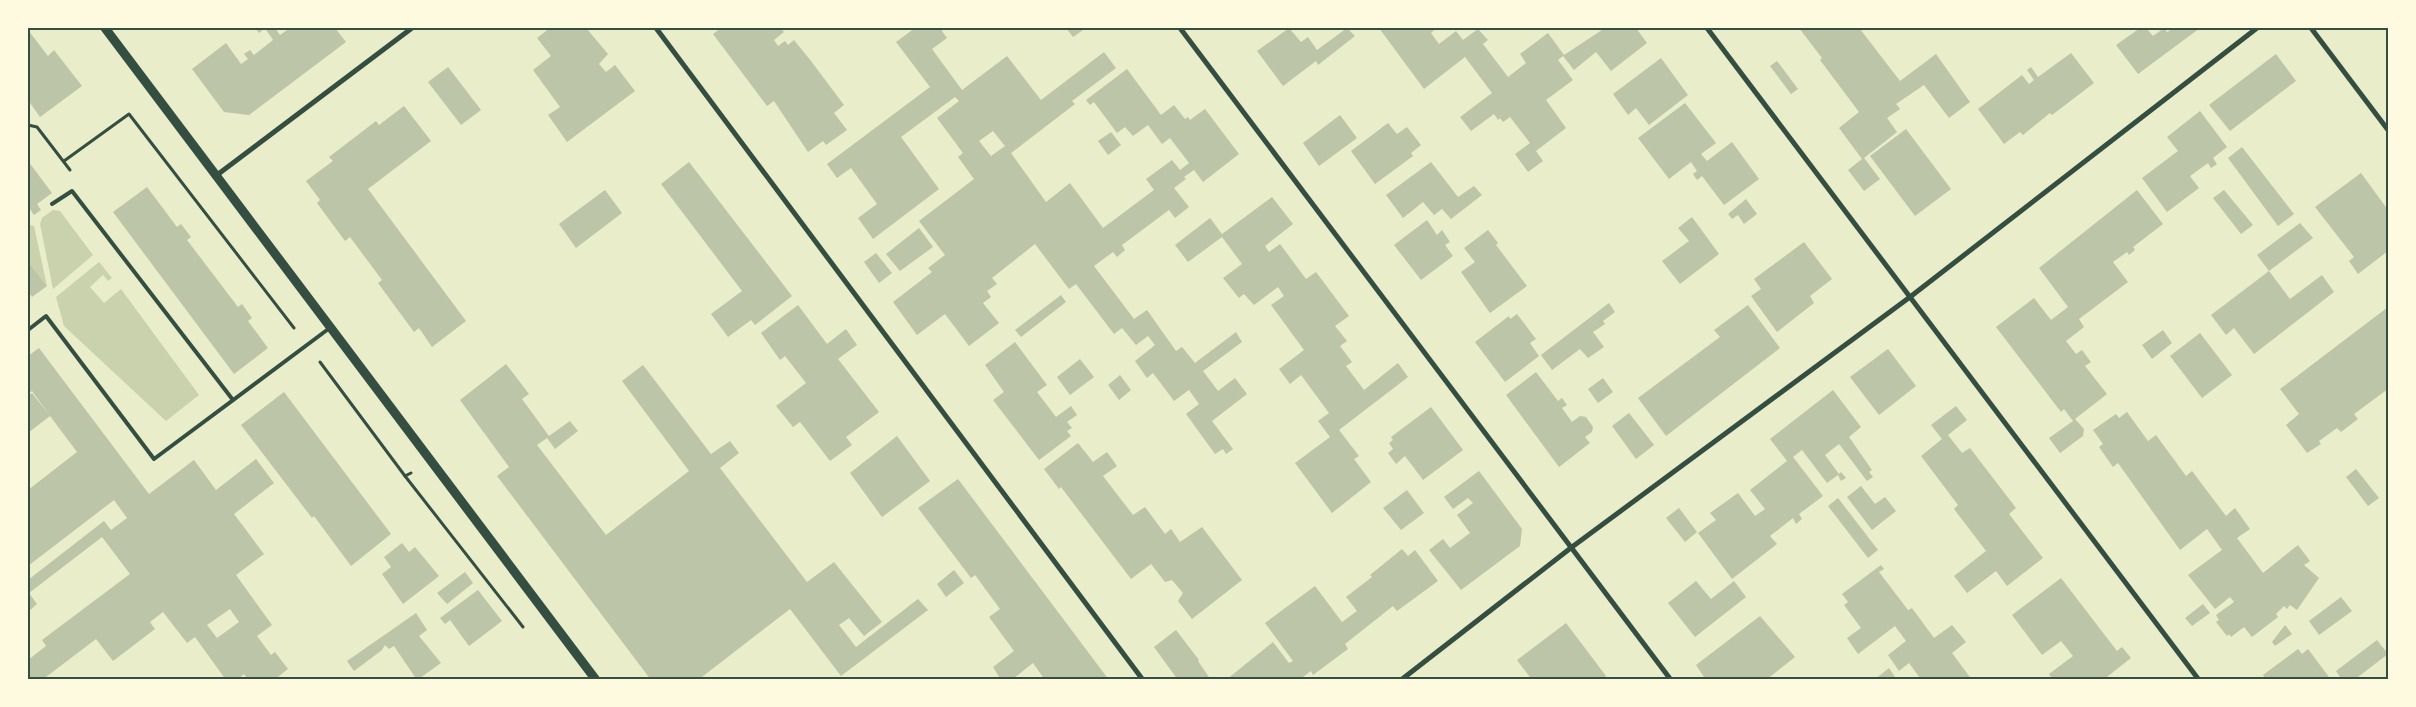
<svg xmlns="http://www.w3.org/2000/svg" width="2416" height="707" font-family="'Source Serif 4',serif">
<style>
.green{fill:#cad2ad}
.building{fill:#bcc5a7;fill-rule:evenodd}
.lines{fill:none;stroke-linecap:round;stroke-linejoin:round}
.path{stroke:#344e41;stroke-width:3}
.service{stroke:#344e41;stroke-width:4}
.minor{stroke:#344e41;stroke-width:5}
.tertiary{stroke:#344e41;stroke-width:9}
.neatline{fill:none;stroke:#344e41;stroke-width:2}
</style>
<rect width="100%" height="100%" fill="#e9edc9"/>
<g class="green">
<polygon points="53,210 60,211 93,255 53,289 40,224 42,218"/>
<polygon points="31,225 34,226 47,286 31,265 28,267 28,227"/>
<polygon points="99,262 112,278 108,281 103,275 90,287 104,303 121,289 199,395 166,421 64,326 56,297"/>
</g>
<g class="building">
<polygon points="255,28 275,28 280,35 290,28 335,28 346,42 249,115 224,112 192,69 226,43 241,64 248,59 244,54 250,50 254,55 273,40 265,28 259,33"/>
<polygon points="550,28 589,28 587,29 608,54 599,64 606,72 615,65 635,91 567,142 548,115 560,107 533,70 551,56 537,38"/>
<polygon points="721,28 780,28 784,32 774,40 778,46 785,41 788,45 794,40 811,61 844,105 834,113 847,130 826,145 823,141 808,152 774,101 767,106 713,34"/>
<path d="M915 28H940L947 38 932 49 962 90 1007 56 1041 100 1104 52 1116 68 1072 101 1075 104 1011 153 1046 202 1070 183 1103 228 1154 190 1146 179 1172 160 1180 170 1189 163 1170 138 1162 144 1148 125 1133 136 1125 127 1117 133 1094 102 1090 105 1086 100 1127 69 1161 115 1174 105 1185 119 1188 117 1190 120 1205 109 1239 154 1203 182 1194 170 1184 177 1186 179 1174 188 1189 207 1175 218 1169 210 1122 245 1125 250 1117 257 1113 252 1094 266 1134 319 1147 310 1176 351 1182 347 1195 363 1236 332 1242 342 1203 371 1218 391 1235 378 1247 394 1212 421 1233 449 1226 454 1223 449 1215 454 1186 414 1199 404 1189 390 1174 401 1153 373 1147 378 1135 361 1155 345 1148 336 1136 345 1122 328 1114 334 1076 284 1069 289 1035 244 992 278 997 284 987 291 991 297 983 303 999 323 969 346 945 314 917 335 893 302 932 272 928 268 945 255 919 221 974 179 958 157 963 153 937 118 959 101 955 97 901 137 939 189 873 239 858 218 877 204 851 168 837 178 827 164 930 87 896 42ZM993 131 1005 146 991 156 979 141Z"/>
<polygon points="1066,28 1086,28 1073,37"/>
<polygon points="1289,28 1301,42 1308,37 1317,50 1347,28 1355,36 1318,65 1316,61 1283,86 1257,51"/>
<polygon points="1379,28 1434,28 1435,29 1431,33 1439,44 1456,31 1463,40 1478,29 1488,40 1483,44 1508,77 1526,63 1520,54 1548,33 1564,55 1605,28 1636,28 1647,43 1611,71 1596,52 1574,70 1563,56 1558,60 1573,80 1546,100 1566,128 1536,151 1543,161 1528,172 1515,154 1530,143 1510,117 1503,122 1500,118 1498,120 1494,114 1471,131 1460,117 1492,93 1465,57 1424,89"/>
<polygon points="1799,28 1862,28 1860,29 1900,81 1936,54 1970,102 1949,118 1924,85 1896,104 1900,109 1887,118 1897,132 1864,158 1880,179 1864,191 1848,170 1862,159 1839,128 1859,112 1820,60 1822,58"/>
<polygon points="2140,28 2146,28 2153,36 2164,28 2167,32 2174,28 2200,28 2138,74 2116,45"/>
<polygon points="28,30 48,56 54,50 82,86 40,117 28,100"/>
<polygon points="2071,53 2094,83 2052,115 2050,113 2023,135 2020,132 2004,144 1978,109 2022,75 2029,84 2034,80 2027,70 2031,67 2038,77"/>
<polygon points="2276,54 2296,81 2230,131 2209,105"/>
<polygon points="1661,58 1688,95 1649,125 1636,108 1628,115 1613,94"/>
<polygon points="1777,61 1798,89 1791,94 1770,66"/>
<polygon points="448,67 481,110 461,125 428,82"/>
<polygon points="1685,103 1716,143 1701,154 1707,161 1732,142 1759,179 1724,205 1702,176 1697,180 1693,174 1697,171 1691,162 1669,179 1638,138"/>
<polygon points="404,106 431,141 368,189 466,321 432,347 419,328 414,332 378,283 382,280 350,237 345,241 317,203 320,200 306,181 333,161 329,157 376,121 379,125"/>
<polygon points="2200,111 2227,147 2213,158 2217,164 2211,168 2208,163 2190,176 2199,188 2167,212 2142,178 2178,151 2167,137"/>
<polygon points="1340,115 1357,138 1319,166 1303,143"/>
<polygon points="1388,123 1397,134 1407,127 1421,145 1411,153 1413,156 1375,184 1351,151"/>
<polygon points="1906,129 1951,189 1915,216 1870,156"/>
<polygon points="1111,132 1121,145 1108,155 1098,141"/>
<polygon points="2242,147 2294,214 2278,226 2228,158"/>
<polygon points="28,161 52,193 37,204 41,210 34,215 28,206"/>
<polygon points="689,162 792,296 755,325 751,320 728,337 711,314 742,291 661,184"/>
<polygon points="1431,162 1458,197 1474,186 1482,195 1451,219 1442,209 1434,215 1423,202 1403,218 1386,195"/>
<polygon points="2361,173 2388,210 2388,251 2358,274 2349,261 2354,257 2315,207"/>
<polygon points="147,187 177,227 181,224 191,237 187,240 238,307 242,304 252,318 248,321 268,348 234,374 113,212"/>
<polygon points="605,190 622,213 576,248 559,224"/>
<polygon points="2137,190 2163,224 2133,247 2135,250 2129,255 2127,252 2113,262 2128,282 2079,319 2084,327 2066,341 2076,354 2082,350 2091,362 2085,366 2107,394 2075,419 2084,429 2083,436 2060,453 2049,438 2073,421 2064,409 2061,412 1996,327 2034,298 2051,320 2068,307 2039,268"/>
<polygon points="2224,190 2253,225 2241,234 2213,198"/>
<polygon points="1272,197 1293,224 1265,246 1269,252 1280,244 1306,279 1316,272 1349,316 1335,326 1347,341 1340,346 1352,362 1346,366 1364,390 1398,363 1408,377 1339,430 1359,456 1354,459 1371,482 1332,513 1295,463 1330,437 1318,421 1329,413 1301,375 1290,384 1279,369 1304,350 1271,305 1284,296 1278,287 1254,305 1244,294 1239,298 1223,278 1242,264 1222,237 1188,262 1175,245 1210,218 1222,234"/>
<polygon points="1746,199 1757,214 1744,224 1738,215 1732,219 1728,214"/>
<polygon points="1692,217 1719,254 1680,284 1662,261 1689,241 1678,228"/>
<polygon points="1427,220 1437,235 1442,230 1450,242 1445,245 1453,256 1421,280 1394,245"/>
<polygon points="2300,223 2313,238 2269,271 2257,255"/>
<polygon points="919,228 933,247 900,271 886,254"/>
<polygon points="1488,230 1498,243 1496,245 1527,286 1490,313 1461,272 1475,262 1464,248"/>
<polygon points="1804,242 1832,279 1810,296 1814,303 1777,332 1751,296 1761,289 1754,279"/>
<polygon points="876,253 892,273 879,283 864,262"/>
<polygon points="31,265 47,286 32,297 28,291 28,267"/>
<polygon points="2269,271 2290,299 2322,275 2334,292 2254,354 2234,328 2226,335 2211,315"/>
<polygon points="1061,295 1066,302 1021,337 1015,330"/>
<polygon points="1609,303 1615,312 1603,321 1605,324 1593,332 1604,347 1588,358 1580,349 1552,370 1541,355"/>
<polygon points="798,305 827,344 846,329 857,345 838,359 879,412 846,437 852,445 830,461 800,422 793,427 776,406 806,383 785,356 780,360 761,333"/>
<polygon points="1748,305 1780,348 1666,436 1638,398 1720,337 1714,330"/>
<polygon points="2388,307 2388,389 2354,414 2358,419 2341,432 2337,428 2319,441 2321,444 2307,453 2286,425 2299,414 2280,389"/>
<polygon points="1517,314 1536,339 1530,343 1539,356 1505,382 1475,342 1509,316 1510,319"/>
<polygon points="2163,330 2172,343 2152,359 2142,345"/>
<polygon points="2200,333 2232,375 2202,398 2170,356"/>
<polygon points="1015,342 1047,385 1037,392 1056,417 1071,406 1077,415 1067,422 1072,428 1067,431 1071,436 1039,460 993,400 1004,392 985,365"/>
<path d="M39 348 149 494 194 460 216 490 256 459 274 483 234 514 264 554 236 575 272 625 257 636 271 655 275 652 288 669 274 680H248L244 674 237 680H226L195 637 187 643 163 612 150 622 155 629 113 661 96 639 42 680H28V660L46 646 42 640 130 574 102 537 29 593 37 604 28 612V580L104 521 111 530 127 518 114 500 28 566V490L77 452 50 416 28 433V396L32 393 50 416 32 391 28 394V356ZM230 609 239 622 217 638 207 625Z"/>
<polygon points="1888,349 1916,386 1879,415 1850,377"/>
<polygon points="1080,359 1094,377 1070,395 1057,377"/>
<polygon points="506,364 529,394 522,399 549,436 570,421 578,431 555,449 547,438 537,445 606,535 689,471 622,381 643,365 711,454 730,441 739,453 720,468 807,582 834,562 882,622 864,636 849,618 839,625 856,647 918,599 928,610 841,676 790,609 698,680 651,680 497,476 509,467 460,400"/>
<polygon points="1536,372 1558,401 1562,398 1567,405 1562,408 1572,422 1580,416 1586,417 1593,427 1592,432 1585,437 1590,443 1559,467 1506,395"/>
<polygon points="1120,375 1131,390 1119,400 1108,385"/>
<polygon points="1603,378 1613,392 1598,403 1588,389"/>
<polygon points="1833,390 1861,427 1849,437 1872,470 1869,472 1873,477 1867,481 1839,444 1825,455 1839,474 1841,472 1846,478 1841,481 1838,475 1827,483 1802,450 1793,457 1823,496 1799,514 1802,519 1796,524 1793,518 1770,536 1777,544 1732,579 1698,533 1716,520 1710,513 1738,493 1755,516 1765,509 1750,490 1787,461 1770,439"/>
<polygon points="284,392 391,534 351,566 314,516 312,518 241,425"/>
<polygon points="1956,406 1967,420 1948,435 1962,453 1970,448 2016,508 2009,514 2043,558 2007,586 1996,571 1967,593 1954,576 1986,551 1954,509 1958,505 1921,456 1942,439 1931,425"/>
<polygon points="1431,407 1463,450 1423,480 1405,456 1396,464 1388,453 1393,449 1389,443 1393,440 1391,437"/>
<polygon points="2127,412 2148,441 2156,435 2186,476 2192,471 2226,516 2235,508 2250,529 2237,538 2263,573 2298,545 2310,561 2304,565 2319,578 2297,610 2290,605 2287,609 2284,606 2276,614 2278,617 2252,637 2244,627 2231,637 2229,634 2227,636 2216,622 2219,620 2216,615 2234,602 2230,597 2215,609 2188,575 2222,550 2207,529 2180,550 2118,463 2113,467 2099,447 2103,444 2093,430 2116,414 2119,418"/>
<polygon points="1629,413 1654,445 1636,459 1612,426"/>
<polygon points="897,436 930,481 882,517 850,473"/>
<polygon points="1078,443 1093,462 1107,452 1117,466 1103,476 1133,515 1145,507 1165,534 1171,529 1180,542 1202,527 1242,580 1192,619 1178,601 1183,593 1172,580 1165,582 1151,564 1131,579 1061,487 1059,489 1044,469"/>
<polygon points="2356,469 2379,498 2368,506 2346,477"/>
<polygon points="1479,471 1522,529 1520,546 1461,590 1429,550 1443,539 1450,548 1470,533 1457,515 1473,503 1468,498 1453,509 1444,497"/>
<polygon points="958,479 1061,616 1109,680 1045,680 1033,663 1014,678 1001,680 993,667 1014,651 989,617 1000,609 975,575 971,578 918,508"/>
<polygon points="1861,486 1875,504 1885,497 1896,511 1872,530 1847,497"/>
<polygon points="1407,490 1424,513 1401,530 1383,508"/>
<polygon points="1838,498 1878,550 1868,558 1828,506"/>
<polygon points="1679,508 1697,532 1685,542 1666,518"/>
<polygon points="402,543 409,552 415,547 439,576 403,604 382,574 391,567 384,557"/>
<polygon points="1402,549 1408,556 1415,550 1438,581 1397,611 1393,606 1345,644 1348,649 1313,675 1311,671 1299,680 1226,680 1273,642 1289,663 1293,661 1265,623 1315,586 1342,622 1357,611 1346,597 1372,577 1370,575"/>
<polygon points="1881,565 1884,569 1879,572 1908,610 1912,608 1934,638 1952,625 1966,642 1952,653 1972,680 1917,680 1920,678 1909,663 1899,671 1888,655 1906,641 1895,626 1858,654 1847,638 1861,628 1844,605 1848,602 1842,594"/>
<polygon points="954,570 964,583 946,597 937,584"/>
<polygon points="465,572 473,583 447,604 437,593"/>
<polygon points="2061,578 2117,651 2122,647 2131,658 2103,680 2053,680 2049,674 2073,656 2061,641 2042,655 2012,615"/>
<polygon points="1696,581 1711,599 1734,581 1746,597 1695,637 1668,603"/>
<polygon points="478,590 502,621 469,646 450,620 445,624 440,618"/>
<polygon points="2341,597 2352,611 2319,635 2309,621"/>
<polygon points="2203,604 2210,613 2192,626 2185,618"/>
<polygon points="416,613 427,630 419,636 441,663 417,680 394,646 389,649 385,645 382,650 354,671 347,661"/>
<polygon points="1760,616 1795,657 1766,680 1706,680 1696,665"/>
<polygon points="1566,623 1606,676 1602,680 1532,680 1517,660"/>
<polygon points="2285,625 2292,634 2275,646 2272,642"/>
<polygon points="1176,630 1199,660 1198,661 1211,680 1178,680 1154,647"/>
<polygon points="2377,640 2388,654 2354,680 2342,680 2336,671"/>
<polygon points="2298,649 2302,654 2308,649 2329,677 2325,680 2266,680 2263,675"/>
<polygon points="1889,668 1897,680 1874,680"/>
</g>
<g class="lines">
<g class="path">
<polyline points="28,125 37,127 70,170"/>
<polyline points="64,161 129,114 294,328"/>
<polyline points="320,362 405,476 411,473"/>
<polyline points="405,476 523,627"/>
</g>
<g class="service">
<polyline points="52,204 72,191 233,400"/>
<polyline points="28,330 46,316 154,459 331,327"/>
</g>
<g class="minor">
<polyline points="656,28 1143,680"/>
<polyline points="1180,28 1671,680"/>
<polyline points="1707,28 2199,680"/>
<polyline points="2311,28 2388,130"/>
<polyline points="217,175 412,28"/>
<polyline points="1401,680 1572,547 1910,297 2257,28"/>
</g>
<polyline class="tertiary" points="105,28 596,680"/>
</g>
<rect width="2416" height="707" fill="none" stroke="#fefae0" stroke-width="58"/>
<rect x="29" y="29" width="2358" height="649" class="neatline"/>
</svg>
